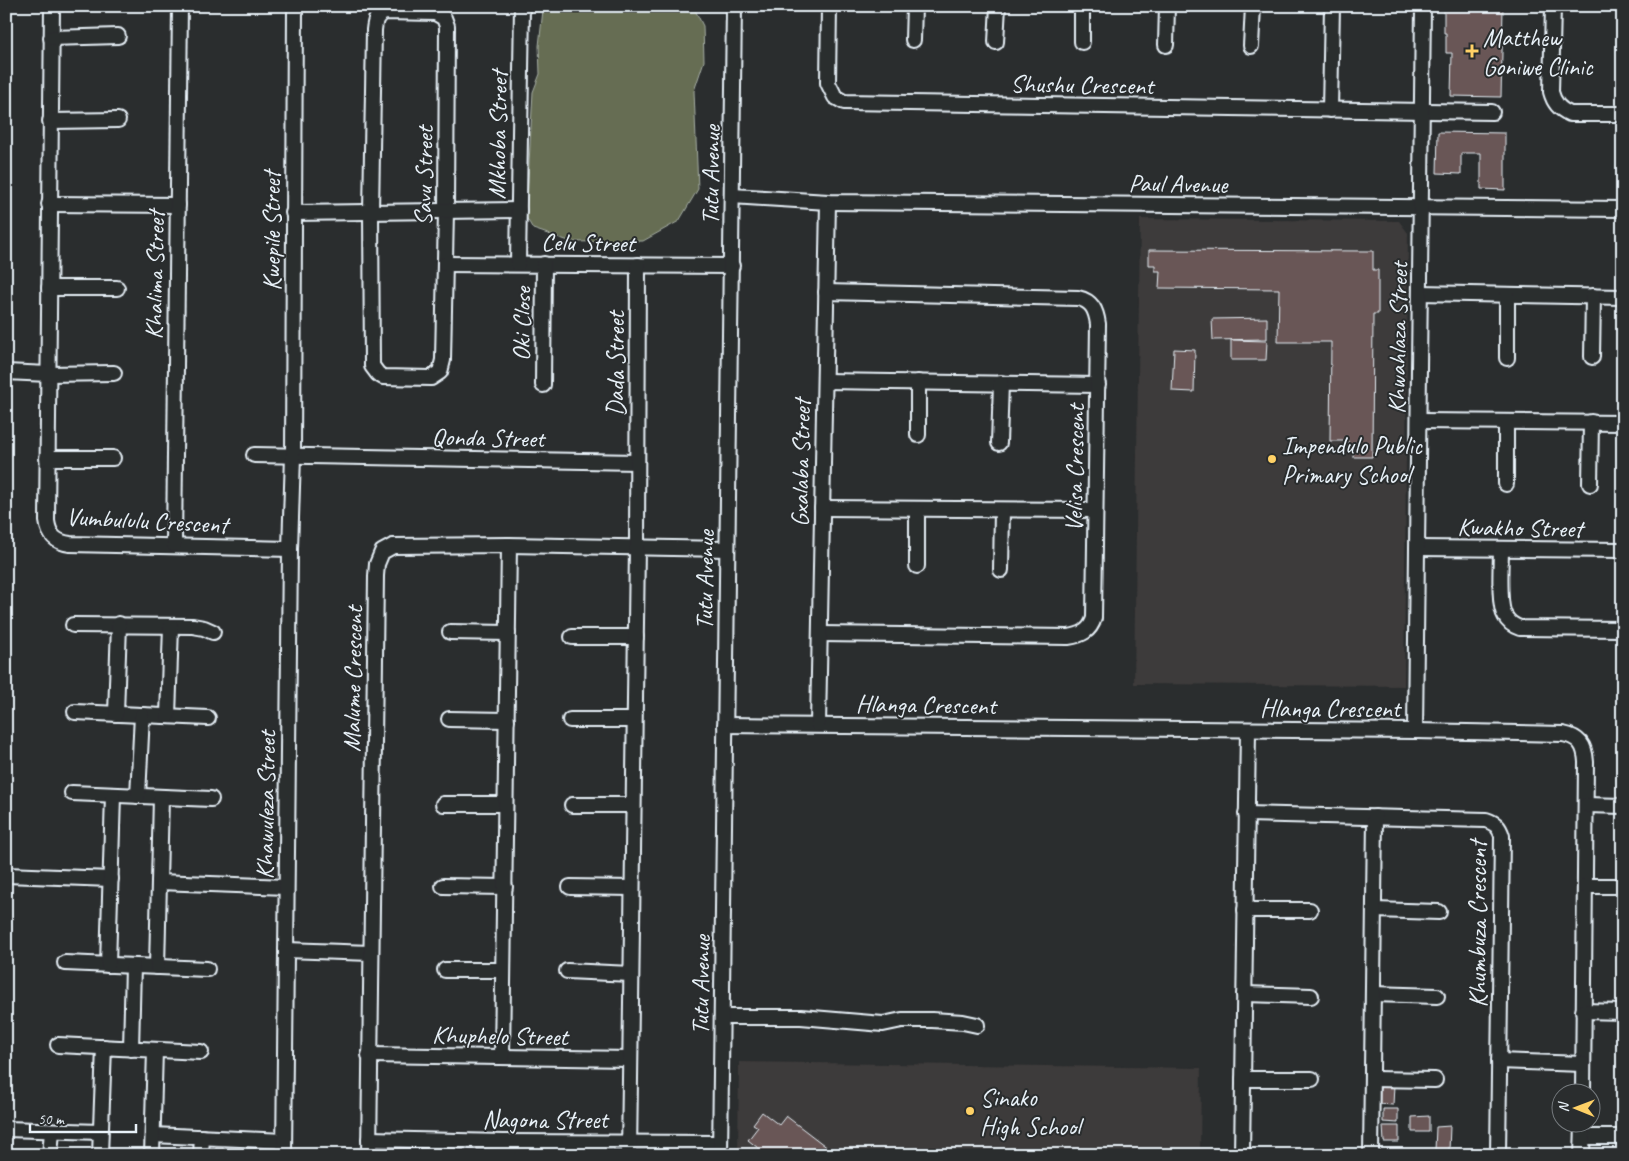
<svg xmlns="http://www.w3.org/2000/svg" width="1629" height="1161" font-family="Caveat,sans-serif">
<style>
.built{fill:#3d3a3a}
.green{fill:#666d53;stroke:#a7afa6}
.building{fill:#695756;stroke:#e8f1f8}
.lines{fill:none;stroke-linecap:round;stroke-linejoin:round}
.minor-casing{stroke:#e8f1f8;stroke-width:18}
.minor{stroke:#2a2d2e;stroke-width:14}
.poi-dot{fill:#ffd166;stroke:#2a2d2e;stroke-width:2}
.labels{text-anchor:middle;stroke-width:4;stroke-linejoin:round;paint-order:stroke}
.poi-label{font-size:25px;fill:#e8f1f8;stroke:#2a2d2e;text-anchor:start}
.street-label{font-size:25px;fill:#e8f1f8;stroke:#2a2d2e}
</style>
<rect width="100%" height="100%" fill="#2a2d2e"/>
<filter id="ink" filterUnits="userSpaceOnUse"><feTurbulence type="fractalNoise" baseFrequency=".02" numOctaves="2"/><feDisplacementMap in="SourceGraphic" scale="10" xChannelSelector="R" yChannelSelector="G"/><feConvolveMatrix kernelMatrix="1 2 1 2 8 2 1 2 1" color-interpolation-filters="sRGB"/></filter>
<g filter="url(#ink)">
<g class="built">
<polygon points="1140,219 1399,221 1408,233 1404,686 1134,684"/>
<polygon points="739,1062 1201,1068 1200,1155 738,1155"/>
</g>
<polygon class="green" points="546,6 693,6 703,26 704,61 694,91 698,189 679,221 643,241 572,242 533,229 526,217 533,92 540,74 539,46 543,10"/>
<g class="building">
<polygon points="1444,7 1503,8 1501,97 1451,96 1452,53 1446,53 1446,33 1444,33"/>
<polygon points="1438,132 1505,133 1505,190 1481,189 1481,153 1461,153 1461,174 1437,173"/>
<polygon points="1149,250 1373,251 1373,270 1378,270 1378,314 1373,314 1372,457 1353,457 1354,446 1347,446 1348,441 1330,441 1331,342 1278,342 1279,289 1159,288 1160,271 1155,271 1155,265 1149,265"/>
<polygon points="1267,318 1267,339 1213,340 1212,319"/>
<polygon points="1231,340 1267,341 1266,360 1231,360"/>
<polygon points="1174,349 1195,350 1194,392 1172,391"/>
<polygon points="1378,1085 1394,1085 1393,1105 1378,1104"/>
<polygon points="1383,1109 1398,1109 1398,1123 1383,1122"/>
<polygon points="762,1112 779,1125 786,1116 837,1155 767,1155 748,1140 758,1127 753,1124"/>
<polygon points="1429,1116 1429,1132 1412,1132 1412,1117"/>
<polygon points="1383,1126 1399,1126 1399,1142 1384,1142"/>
<polygon points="1450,1126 1449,1151 1435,1151 1436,1127"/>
</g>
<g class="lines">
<g class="minor-casing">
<g id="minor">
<path d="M52 6 47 521C49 536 56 542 70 544L290 549"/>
<polyline points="829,6 828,83 835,97 844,102 1492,112"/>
<polyline points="1082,6 1082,42"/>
<path d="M1553 6 1551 92C1554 103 1559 109 1570 114H1623"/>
<path d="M385 12 435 13 444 18 447 26 446 211 443 360 440 372 431 378 383 377 378 374 372 366 371 212 374 30C375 21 376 15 385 12Z"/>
<polyline points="51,38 118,36"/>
<polyline points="913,40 914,6"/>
<polyline points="996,42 998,6"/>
<polyline points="1166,45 1167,6"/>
<polyline points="1251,46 1253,6"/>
<polyline points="1330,110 1332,6"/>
<polyline points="50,121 118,120"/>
<polyline points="732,196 828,202 1623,209"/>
<polyline points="49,204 178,205"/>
<polyline points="293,213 519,210"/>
<polyline points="445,264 732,266"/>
<polyline points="518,264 522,6"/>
<polyline points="49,288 117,288"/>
<polyline points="1420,293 1623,297"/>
<polyline points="1592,357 1593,296"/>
<polyline points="1507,358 1507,295"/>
<polyline points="6,372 48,374 114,373"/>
<polyline points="825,381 1098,385"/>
<polyline points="543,385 544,264"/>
<polyline points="1419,421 1623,423"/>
<polyline points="1506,422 1506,484"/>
<polyline points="918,435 918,382"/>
<polyline points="999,443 1001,383"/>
<polyline points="254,455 637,462"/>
<polyline points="47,458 113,458"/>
<polyline points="1590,484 1591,422"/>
<polyline points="822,508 1095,510"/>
<polyline points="174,545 180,6"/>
<polyline points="1417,548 1623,550"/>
<path d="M1501 549C1501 563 1498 605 1505 616 1508 622 1514 626 1520 628L1623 629"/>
<polyline points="917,566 917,509"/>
<polyline points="1001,570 1002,510"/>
<polyline points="73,625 193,626 204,628 213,632"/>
<polyline points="450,632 508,633"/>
<path d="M820 634 1068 637C1082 635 1090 631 1094 618L1098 324C1096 310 1092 301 1078 298L826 292"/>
<polyline points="572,637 636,637"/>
<polyline points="75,712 208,718"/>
<polyline points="116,714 119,624"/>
<polyline points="168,716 171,626"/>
<polyline points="449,719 507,720"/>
<polyline points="570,720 634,720"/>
<path d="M725 725 1415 731 1563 734C1579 737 1585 745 1586 762L1583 1094"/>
<polyline points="818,725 828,202"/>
<polyline points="1415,731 1423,6"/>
<polyline points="72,793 211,799"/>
<polyline points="138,796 142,715"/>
<polyline points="443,804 505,804"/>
<polyline points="572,805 633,805"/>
<polyline points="1586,805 1623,806"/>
<path d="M1246 814 1486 820C1495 823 1499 826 1502 836L1498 1155"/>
<polyline points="6,875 111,879"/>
<polyline points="159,882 286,887"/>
<polyline points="443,886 505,887"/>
<polyline points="1585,886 1623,886"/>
<polyline points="570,887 632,888"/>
<polyline points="1245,910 1310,910"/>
<polyline points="1374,910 1439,912"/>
<polyline points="286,950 371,953"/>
<polyline points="65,963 207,969"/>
<polyline points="108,965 113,795"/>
<polyline points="157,967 161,797"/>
<polyline points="445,970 503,970"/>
<polyline points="567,971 631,974"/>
<polyline points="1244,994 1311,996"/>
<polyline points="1373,994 1437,996"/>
<polyline points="1583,1011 1623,1012"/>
<polyline points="722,1017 801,1017 883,1024 902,1020 932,1020 963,1022 977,1025"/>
<polyline points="58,1045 201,1052"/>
<polyline points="131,1049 133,966"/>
<polyline points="369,1055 630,1059"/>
<polyline points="502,1057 509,545"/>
<polyline points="1499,1061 1583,1064"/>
<polyline points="1243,1079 1312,1079"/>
<polyline points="1372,1079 1435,1080"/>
<polyline points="6,1129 100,1132"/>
<polyline points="153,1135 284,1141"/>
<polyline points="1583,1137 1623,1137"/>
<polyline points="369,1139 503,1142 720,1143"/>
<polyline points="50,1155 52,1131"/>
<polyline points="100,1155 104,1047"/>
<polyline points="152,1155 155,1050"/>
<polyline points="201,1155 202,1137"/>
<polyline points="284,1155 290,549 293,456 295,6"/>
<polyline points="369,1155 376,576 377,564 382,552 393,546 509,545 727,549"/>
<polyline points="629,1155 637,547 638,265"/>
<polyline points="720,1155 734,6"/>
<polyline points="1242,1155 1248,730"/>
<polyline points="1371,1155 1375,817"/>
<polyline points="1582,1155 1583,1124"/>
</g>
</g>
<use href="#minor" class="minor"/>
</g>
</g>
<g class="poi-dot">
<path d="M1469.5 43.5h5v5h5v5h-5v5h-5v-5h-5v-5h5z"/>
<circle cx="1272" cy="459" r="5"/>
<circle cx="970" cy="1111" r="5"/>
</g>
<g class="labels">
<g class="poi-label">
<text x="1483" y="46">Matthew<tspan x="1483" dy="29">Goniwe Clinic</tspan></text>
<text x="1282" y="454">Impendulo Public<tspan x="1282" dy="29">Primary School</tspan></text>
<text x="980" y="1106">Sinako<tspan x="980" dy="29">High School</tspan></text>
</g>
<g class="street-label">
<text transform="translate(1082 84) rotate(1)" y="9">Shushu Crescent</text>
<text transform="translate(497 135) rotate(-89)" y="9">Mkhoba Street</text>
<text transform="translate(710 175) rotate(-89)" y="9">Tutu Avenue</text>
<text transform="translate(423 176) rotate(-89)" y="9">Savu Street</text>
<text transform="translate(1178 183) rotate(1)" y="9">Paul Avenue</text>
<text transform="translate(271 231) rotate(-90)" y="9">Kwepile Street</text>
<text transform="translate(588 242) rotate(1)" y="9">Celu Street</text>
<text transform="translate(154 275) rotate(-89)" y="9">Khalima Street</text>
<text transform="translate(521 324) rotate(-89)" y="9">Oki Close</text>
<text transform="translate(1397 338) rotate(-89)" y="9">Khwahlaza Street</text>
<text transform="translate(615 364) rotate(-90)" y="9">Dada Street</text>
<text transform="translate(488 437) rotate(1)" y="9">Qonda Street</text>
<text transform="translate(800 463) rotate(-89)" y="9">Gxalaba Street</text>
<text transform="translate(1074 468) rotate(-89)" y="9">Velisa Crescent</text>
<text transform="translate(147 520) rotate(3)" y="9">Vumbululu Crescent</text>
<text transform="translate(1520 527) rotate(1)" y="9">Kwakho Street</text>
<text transform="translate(704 580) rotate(-89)" y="9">Tutu Avenue</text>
<text transform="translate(352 679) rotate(-89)" y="9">Malume Crescent</text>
<text transform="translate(926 704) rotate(1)" y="9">Hlanga Crescent</text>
<text x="1330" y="717">Hlanga Crescent</text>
<text transform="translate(265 805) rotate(-89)" y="9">Khawuleza Street</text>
<text transform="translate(1477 924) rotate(-90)" y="9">Khumbuza Crescent</text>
<text transform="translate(700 985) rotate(-89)" y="9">Tutu Avenue</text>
<text transform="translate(500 1035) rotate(1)" y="9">Khuphelo Street</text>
<text x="545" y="1128">Nagona Street</text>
</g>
</g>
<rect width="1629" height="1161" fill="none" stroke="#2a2d2e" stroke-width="25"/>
<rect x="12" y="12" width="1604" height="1136" fill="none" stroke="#e8f1f8" stroke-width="2" filter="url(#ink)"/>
<g transform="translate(1576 1108) rotate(271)"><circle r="24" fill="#2a2d2e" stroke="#767b7f"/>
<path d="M0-4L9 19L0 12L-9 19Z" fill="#ffd166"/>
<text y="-8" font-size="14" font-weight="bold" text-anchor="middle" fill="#e8f1f8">N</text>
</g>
<path d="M30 1124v8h106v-8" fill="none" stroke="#e8f1f8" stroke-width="2.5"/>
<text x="38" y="1124" font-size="15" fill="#e8f1f8" stroke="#2a2d2e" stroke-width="4" paint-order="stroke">50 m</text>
</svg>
